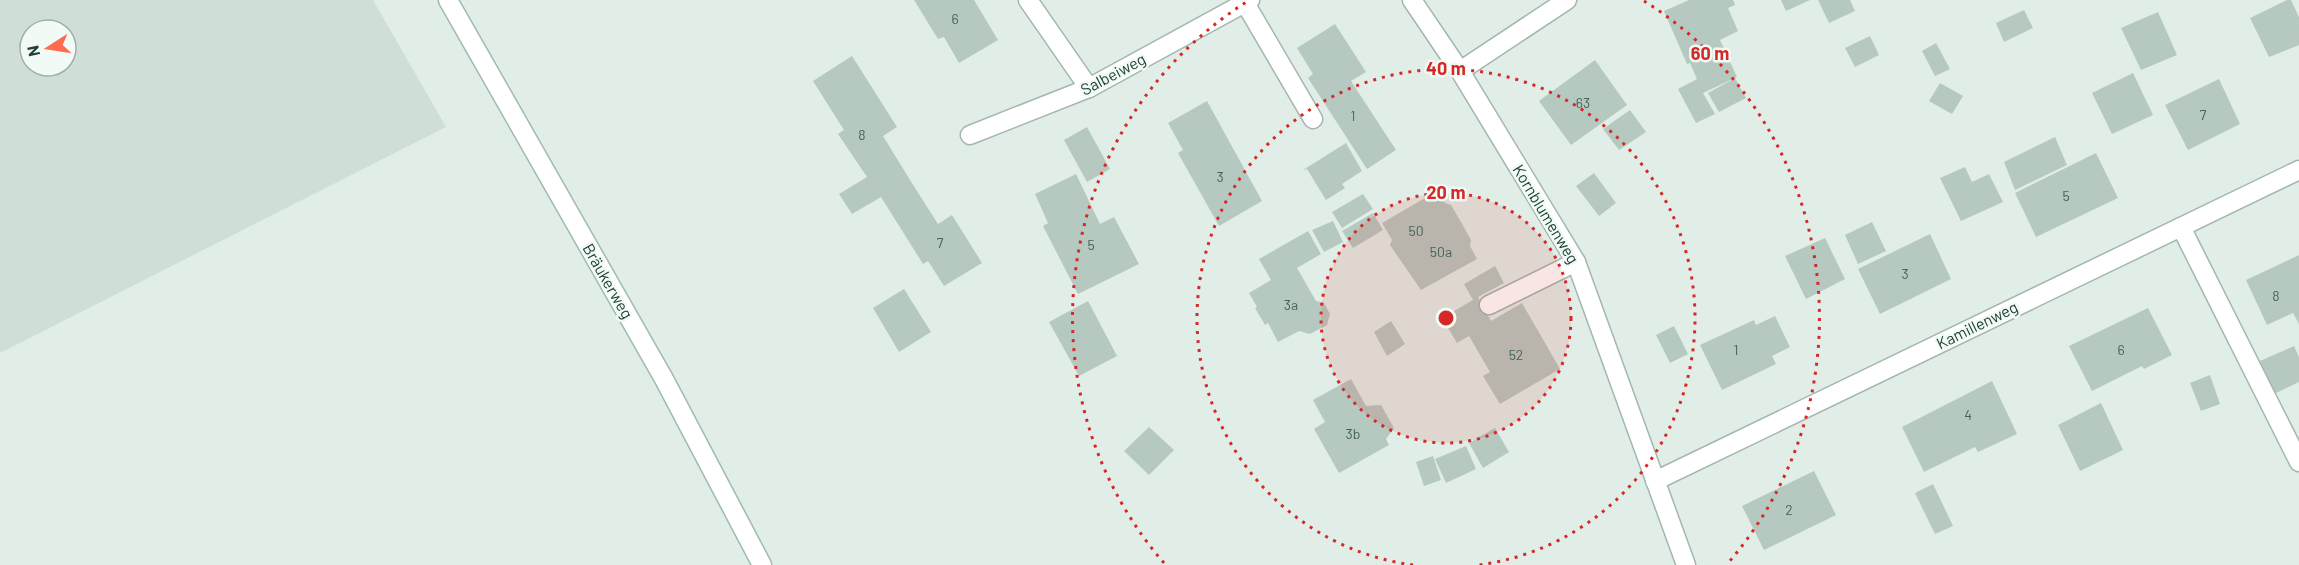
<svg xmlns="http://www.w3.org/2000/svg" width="2299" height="565" font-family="Barlow,sans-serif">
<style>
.built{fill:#cfded6;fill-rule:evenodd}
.building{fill:#b6c9c0}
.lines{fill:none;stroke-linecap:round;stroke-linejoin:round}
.service-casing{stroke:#a3b7ae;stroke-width:21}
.minor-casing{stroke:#a3b7ae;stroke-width:21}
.secondary-casing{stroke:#9ebbae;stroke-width:21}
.service{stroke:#fff;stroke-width:18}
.minor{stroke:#fff;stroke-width:18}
.secondary{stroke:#fff;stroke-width:18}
.ring{fill:none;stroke:#d62828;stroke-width:3;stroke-dasharray:3 6}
.labels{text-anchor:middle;stroke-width:5;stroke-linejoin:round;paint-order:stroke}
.number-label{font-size:14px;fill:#456358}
.street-label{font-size:16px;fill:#1f4135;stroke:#f2faf5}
.centre{fill:#d62828;stroke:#f2faf5;stroke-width:3}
.ring-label{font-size:18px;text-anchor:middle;font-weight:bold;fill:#d62828;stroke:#f2faf5;stroke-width:5;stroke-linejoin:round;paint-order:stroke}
</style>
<rect width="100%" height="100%" fill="#e1eee7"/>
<path class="built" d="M0 0H373L446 127 0 353ZM30 30H66V66H30Z"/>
<g class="building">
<polygon points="914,0 974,0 998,40 959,63 944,37 938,39"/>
<polygon points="1689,0 1733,0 1735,5 1728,8 1738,31 1720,40 1737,77 1703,93 1715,114 1696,123 1678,89 1697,79 1690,63 1687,64 1664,11"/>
<polygon points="1781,0 1810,0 1786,11"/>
<polygon points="1818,0 1850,0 1855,11 1829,23"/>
<polygon points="2287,0 2291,0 2299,17 2299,45 2269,57 2250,18"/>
<polygon points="2024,10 2033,28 2004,42 1996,23"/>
<polygon points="2158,12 2177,55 2141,70 2121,28"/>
<polygon points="1335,24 1366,72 1351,81 1396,150 1367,169 1308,78 1313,74 1297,48"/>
<polygon points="1870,36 1879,55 1855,67 1845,48"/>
<polygon points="1936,43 1950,69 1935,76 1922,51"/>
<polygon points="852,56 897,127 883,136 910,180 938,224 952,215 982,263 944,286 928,261 923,264 881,197 852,214 839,194 867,177 838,134 844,130 813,81"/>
<polygon points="1595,60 1627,105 1571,145 1539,101"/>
<polygon points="2133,73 2153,115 2112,134 2092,93"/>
<polygon points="1735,78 1746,98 1719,112 1708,93"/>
<polygon points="2219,79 2240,124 2188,150 2165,105"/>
<polygon points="1940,83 1963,96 1952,114 1929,101"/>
<polygon points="1207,101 1262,201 1219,226 1178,153 1183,150 1168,123"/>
<polygon points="1630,110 1646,132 1619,150 1603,129"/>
<polygon points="1087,127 1110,169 1087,182 1064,140"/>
<polygon points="2055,137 2067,165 2015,190 2004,162"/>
<polygon points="1346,143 1362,171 1342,184 1345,188 1326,200 1307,169 1303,170"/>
<polygon points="2096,153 2118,198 2036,237 2015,193"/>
<polygon points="1965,167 1972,182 1989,174 2003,202 1961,221 1940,178"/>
<polygon points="1594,173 1616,203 1599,216 1576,186"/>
<polygon points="1076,174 1100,224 1114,217 1139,264 1078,294 1043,226 1048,223 1035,194"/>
<polygon points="1437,191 1445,203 1451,205 1461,222 1471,240 1470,246 1477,259 1421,290 1390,245 1392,240 1382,223"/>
<polygon points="1363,194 1373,209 1342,228 1332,212"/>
<polygon points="1373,213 1383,230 1353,248 1342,231"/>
<polygon points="1333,221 1343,242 1324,252 1312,230"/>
<polygon points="1872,222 1886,251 1858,264 1845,235"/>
<polygon points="1308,231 1321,254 1297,268 1316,301 1324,303 1330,314 1327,325 1310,334 1299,331 1278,342 1268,323 1265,325 1255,308 1257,307 1249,293 1271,280 1259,259"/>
<polygon points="1930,234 1951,279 1880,314 1858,269"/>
<polygon points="1825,238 1845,279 1806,299 1785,256"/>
<polygon points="2299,255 2299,324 2293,313 2267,325 2246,280"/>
<polygon points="1495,266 1504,283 1478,297 1491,321 1522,303 1560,369 1500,404 1483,376 1490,372 1469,336 1457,343 1442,318 1473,300 1464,284"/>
<polygon points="904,289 931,332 899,352 873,308"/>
<polygon points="1088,301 1117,356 1079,376 1049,322"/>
<polygon points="2148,308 2172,355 2144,369 2142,366 2092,391 2069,346"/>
<polygon points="1775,316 1790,347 1772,356 1776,364 1722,390 1700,345 1754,320 1756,325"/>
<polygon points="1391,321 1405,344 1387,356 1374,332"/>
<polygon points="1674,326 1688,354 1670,363 1656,335"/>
<polygon points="2294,346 2299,357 2299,382 2274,394 2260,361"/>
<polygon points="2210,375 2220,404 2201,411 2190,383"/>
<polygon points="1351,379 1366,406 1381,405 1394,428 1386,439 1389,445 1339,473 1314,429 1325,422 1313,400"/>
<polygon points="1992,381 2017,434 1978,452 1975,447 1924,472 1902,427"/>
<polygon points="2101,403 2123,450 2080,471 2058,425"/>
<polygon points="1149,427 1174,450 1149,475 1124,451"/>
<polygon points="1495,428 1509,452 1483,468 1469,443"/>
<polygon points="1466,446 1476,469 1446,483 1435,459"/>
<polygon points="1433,456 1441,480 1424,486 1416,462"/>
<polygon points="1814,471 1836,515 1764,550 1742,506"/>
<polygon points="1933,484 1953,526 1935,534 1915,493"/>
</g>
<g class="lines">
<g class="service-casing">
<g id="service">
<polyline points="1028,0 1089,88"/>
<polyline points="1245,3 1313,119"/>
<polyline points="2181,227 2299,462"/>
<polyline points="1489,305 1576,262"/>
</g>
</g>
<g class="minor-casing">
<g id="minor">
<polyline points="1412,0 1460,71 1576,262 1686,565"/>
<polyline points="1460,71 1567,0"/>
<polyline points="970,135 1089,88 1250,0"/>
<polyline points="1655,481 2299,170"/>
</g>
</g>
<g class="secondary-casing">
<polyline id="secondary" points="448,0 664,379 762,565"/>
</g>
<use href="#service" class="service"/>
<use href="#minor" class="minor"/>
<use href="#secondary" class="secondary"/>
</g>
<circle cx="1446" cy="318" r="125" fill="#d62828" fill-opacity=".12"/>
<g class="ring">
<circle cx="1446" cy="318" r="125"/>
<path d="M1413 565A249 249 0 1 1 1479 565"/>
<path d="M1164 563A374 374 0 0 1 1248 1M1644 1A374 374 0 0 1 1728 563"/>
</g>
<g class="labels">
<g class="number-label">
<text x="955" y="24">6</text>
<text x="1583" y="108">63</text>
<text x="2203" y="120">7</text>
<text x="1353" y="121">1</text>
<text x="862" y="140">8</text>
<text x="1220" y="182">3</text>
<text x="2066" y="201">5</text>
<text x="1416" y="236">50</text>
<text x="940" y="248">7</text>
<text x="1091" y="250">5</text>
<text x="1441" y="257">50a</text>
<text x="1905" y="279">3</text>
<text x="2276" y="301">8</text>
<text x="1291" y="310">3a</text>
<text x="1736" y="355">1</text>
<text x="2121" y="355">6</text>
<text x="1516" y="360">52</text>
<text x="1968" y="420">4</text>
<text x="1353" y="439">3b</text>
<text x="1789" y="515">2</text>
</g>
<g class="street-label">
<text transform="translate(1113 74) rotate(-28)" y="6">Salbeiweg</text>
<text transform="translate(1546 214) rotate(59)" y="6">Kornblumenweg</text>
<text transform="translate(608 281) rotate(60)" y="6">Bräukerweg</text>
<text transform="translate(1977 325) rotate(-26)" y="6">Kamillenweg</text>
</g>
</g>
<circle cx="1446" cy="318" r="9" class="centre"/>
<g class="ring-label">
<text x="1710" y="60">60 m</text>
<text x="1446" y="75">40 m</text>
<text x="1446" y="199">20 m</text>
</g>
<g transform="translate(48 48) rotate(258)"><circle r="28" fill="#f2faf5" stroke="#9eb0a8" stroke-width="1.5"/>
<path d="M0-4.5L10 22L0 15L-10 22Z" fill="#ff6b4e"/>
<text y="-9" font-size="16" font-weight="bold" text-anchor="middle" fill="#1f4135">N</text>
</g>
</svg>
